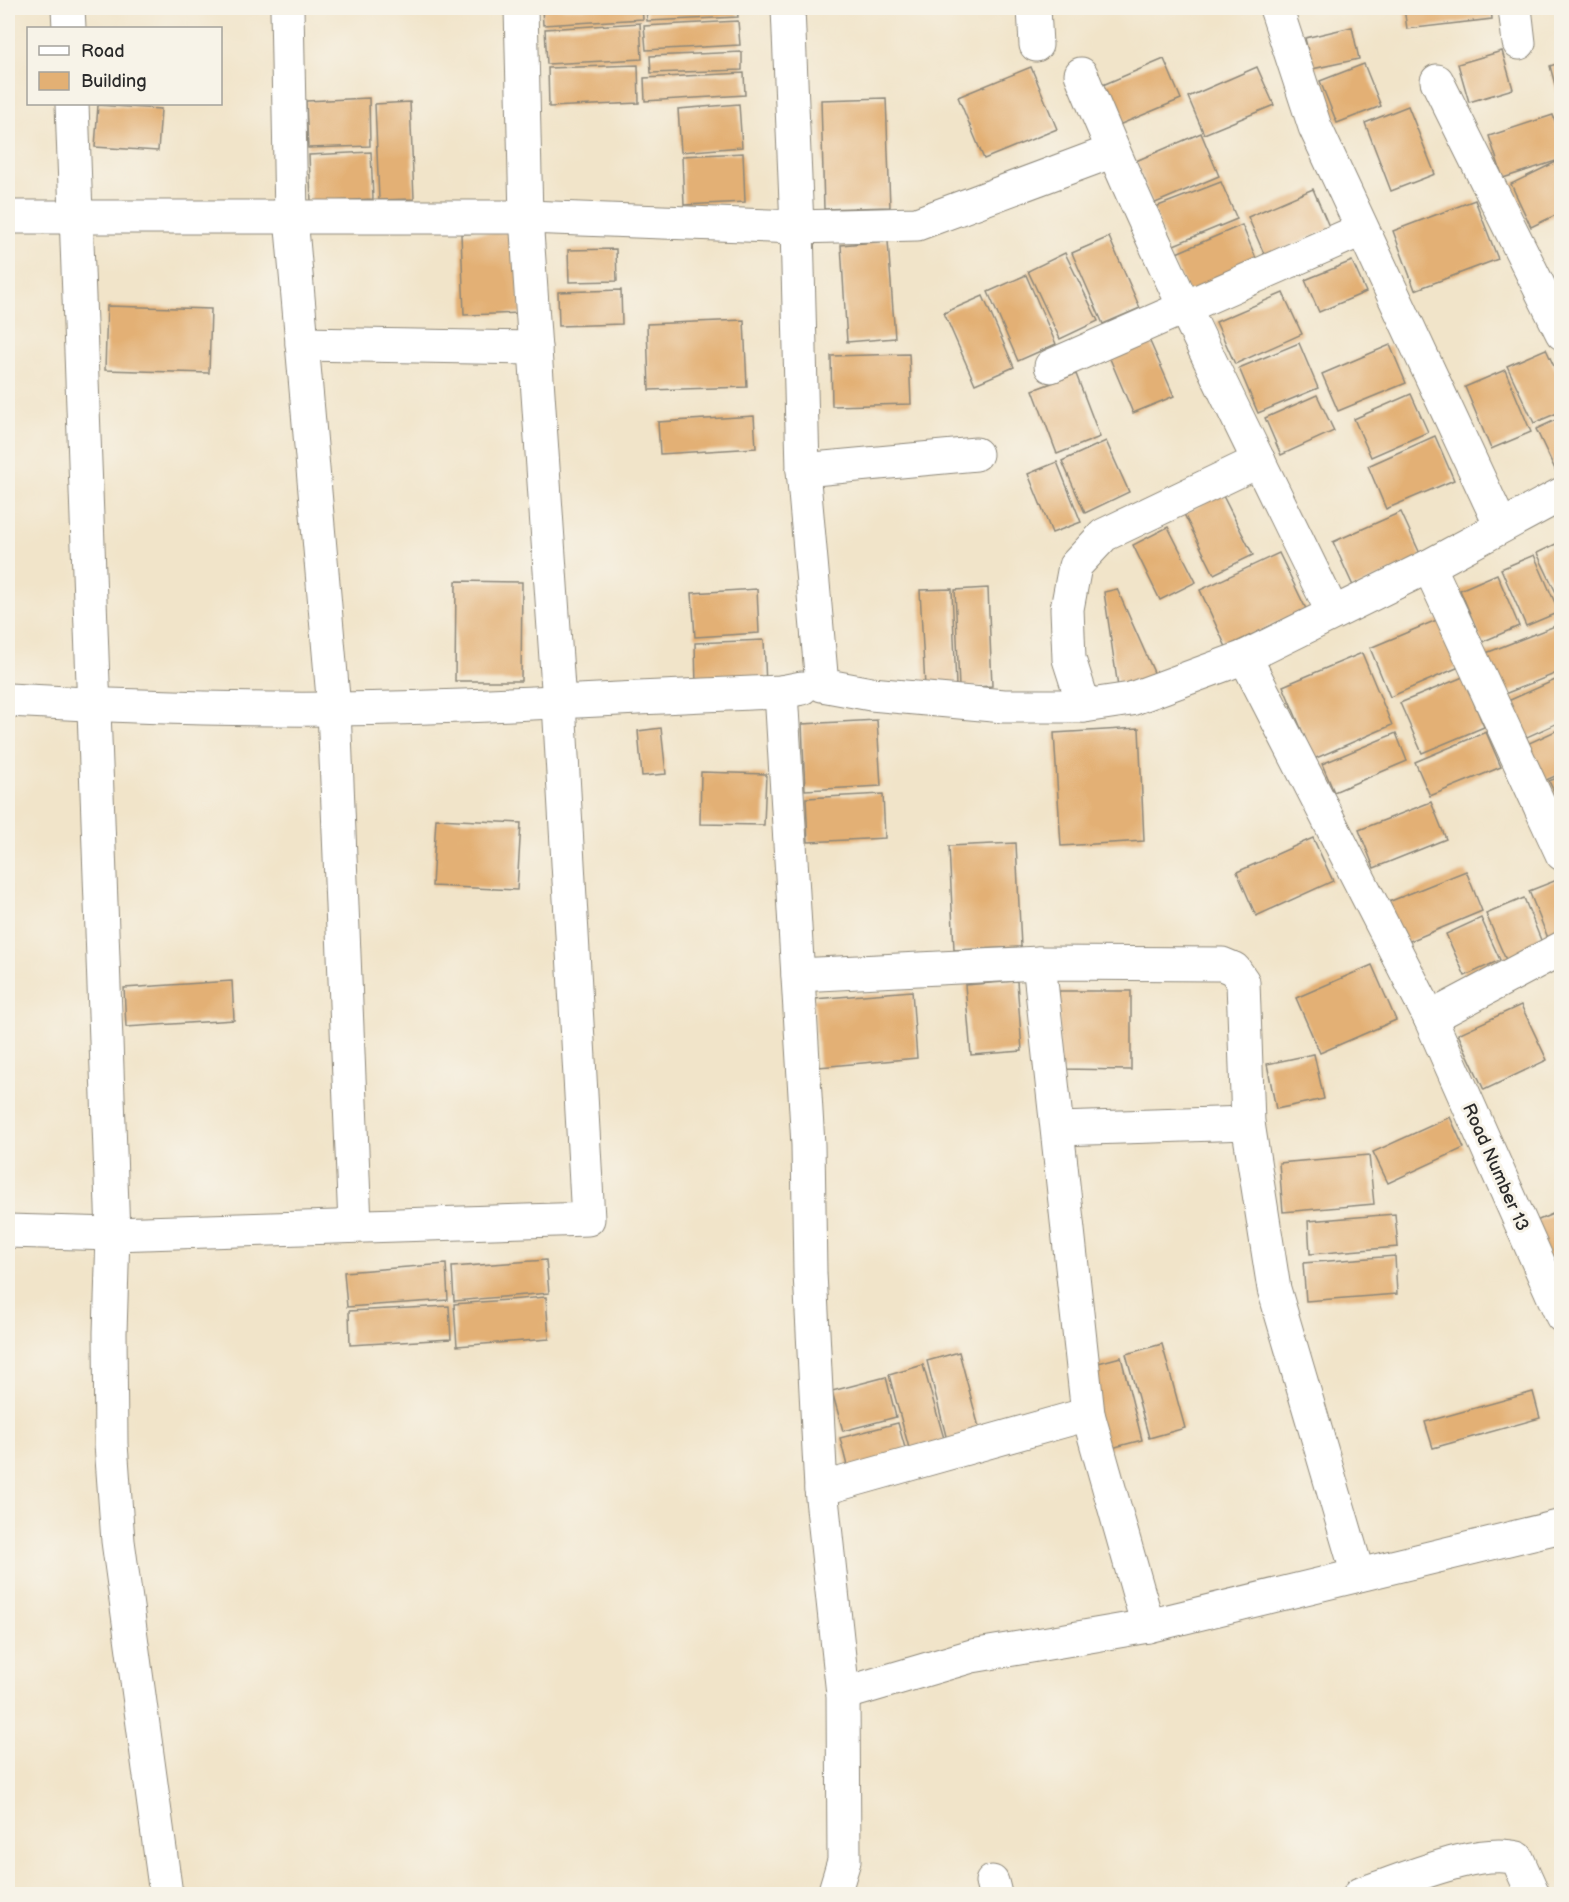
<svg xmlns="http://www.w3.org/2000/svg" width="1569" height="1902" font-family="'Balsamiq Sans',sans-serif">
<style>
.building{fill:#e3b074}
.lines{fill:none;stroke-linecap:round;stroke-linejoin:round}
.minor-casing{stroke:#8e887a;stroke-width:35}
.minor{stroke:#fff;stroke-width:33}
.labels{text-anchor:middle;stroke-width:6;stroke-linejoin:round;paint-order:stroke}
.street-label{font-size:18px;fill:#2b2b2b;stroke:#f7f3e8}
</style>
<rect width="100%" height="100%" fill="#f7f3e8"/>
<filter id="ink" filterUnits="userSpaceOnUse"><feTurbulence type="fractalNoise" baseFrequency=".0167" numOctaves="2"/><feDisplacementMap in="SourceGraphic" scale="12" xChannelSelector="R" yChannelSelector="G"/><feConvolveMatrix kernelMatrix="1 2 1 2 8 2 1 2 1" color-interpolation-filters="sRGB"/></filter>
<filter id="wash" filterUnits="userSpaceOnUse"><feTurbulence type="fractalNoise" baseFrequency=".008" numOctaves="4" result="noise"/><feDisplacementMap in="SourceGraphic" scale="24" xChannelSelector="R" yChannelSelector="G"/><feGaussianBlur stdDeviation="1.35" result="paint"/><feColorMatrix in="noise" values="0 0 0 0 0 0 0 0 0 0 0 0 0 0 0 0 0 1.4 0 .05"/><feComposite in="paint" operator="in"/></filter>
<g filter="url(#wash)">
<rect width="100%" height="100%" fill="#f1e4c9"/>
<g id="blocks">
<g class="building">
<polygon points="542,8 642,8 643,19 543,25"/>
<polygon points="646,8 737,8 738,17 647,21"/>
<polygon points="1404,8 1491,8 1492,19 1407,29"/>
<polygon points="738,21 740,45 646,50 644,26"/>
<polygon points="640,23 642,59 547,64 545,29"/>
<polygon points="1352,27 1359,59 1312,69 1305,38"/>
<polygon points="1502,51 1513,89 1469,102 1458,64"/>
<polygon points="742,52 742,70 651,73 650,56"/>
<polygon points="1164,59 1181,99 1114,127 1098,87"/>
<polygon points="1562,62 1562,95 1558,96 1550,66"/>
<polygon points="1364,64 1381,106 1337,123 1320,81"/>
<polygon points="638,65 639,103 549,107 548,68"/>
<polygon points="1031,67 1057,129 984,159 958,97"/>
<polygon points="1257,67 1274,105 1204,134 1188,97"/>
<polygon points="744,73 745,95 645,101 644,78"/>
<polygon points="369,98 370,146 308,148 306,101"/>
<polygon points="886,98 890,207 824,209 821,100"/>
<polygon points="410,102 414,199 379,200 375,104"/>
<polygon points="739,104 742,147 681,152 678,109"/>
<polygon points="98,105 161,109 158,151 95,147"/>
<polygon points="1408,106 1435,174 1391,191 1365,123"/>
<polygon points="1553,115 1562,142 1562,159 1503,178 1489,136"/>
<polygon points="1201,133 1219,176 1153,204 1136,161"/>
<polygon points="371,152 373,199 311,202 309,155"/>
<polygon points="743,153 745,202 684,205 682,156"/>
<polygon points="1562,159 1562,212 1531,227 1511,184"/>
<polygon points="1221,182 1237,219 1169,247 1153,208"/>
<polygon points="1313,189 1330,229 1265,256 1248,217"/>
<polygon points="1475,200 1498,259 1415,290 1393,231"/>
<polygon points="1242,225 1258,263 1188,293 1172,255"/>
<polygon points="518,231 521,313 464,315 461,234"/>
<polygon points="1109,237 1140,308 1103,324 1072,253"/>
<polygon points="888,241 895,338 847,342 841,245"/>
<polygon points="616,249 617,281 569,282 568,250"/>
<polygon points="1065,253 1098,321 1060,339 1028,271"/>
<polygon points="1352,261 1366,292 1319,312 1305,280"/>
<polygon points="1026,275 1056,344 1018,361 988,292"/>
<polygon points="621,290 622,324 559,326 558,292"/>
<polygon points="1283,293 1302,334 1235,364 1216,322"/>
<polygon points="983,296 1014,367 975,384 944,313"/>
<polygon points="107,306 211,309 209,373 105,370"/>
<polygon points="744,320 747,387 649,390 647,324"/>
<polygon points="1148,337 1174,396 1133,413 1108,354"/>
<polygon points="1299,343 1318,388 1258,413 1239,368"/>
<polygon points="1390,345 1406,383 1338,411 1322,374"/>
<polygon points="1546,349 1562,384 1562,411 1534,423 1507,366"/>
<polygon points="909,354 911,404 832,406 831,356"/>
<polygon points="1505,370 1531,432 1491,449 1465,387"/>
<polygon points="1076,374 1100,437 1057,454 1033,390"/>
<polygon points="1411,394 1428,432 1371,457 1354,419"/>
<polygon points="1317,395 1334,431 1281,455 1265,418"/>
<polygon points="754,416 756,448 660,454 658,422"/>
<polygon points="1562,417 1562,484 1536,429"/>
<polygon points="1435,436 1454,480 1386,509 1368,466"/>
<polygon points="1106,441 1129,492 1085,513 1062,461"/>
<polygon points="1057,462 1081,522 1052,533 1028,474"/>
<polygon points="1222,494 1253,555 1214,574 1184,514"/>
<polygon points="1401,512 1422,558 1354,588 1333,542"/>
<polygon points="1168,527 1196,582 1160,600 1133,545"/>
<polygon points="1562,541 1562,605 1537,553"/>
<polygon points="1279,553 1306,609 1226,647 1200,590"/>
<polygon points="1534,555 1559,612 1526,626 1501,569"/>
<polygon points="1497,574 1519,626 1482,642 1460,590"/>
<polygon points="456,581 522,582 521,681 455,681"/>
<polygon points="988,588 992,686 959,688 955,590"/>
<polygon points="757,589 759,633 695,637 692,593"/>
<polygon points="952,589 956,686 925,687 920,590"/>
<polygon points="1117,589 1156,677 1119,694 1104,592"/>
<polygon points="1439,619 1459,667 1390,697 1370,648"/>
<polygon points="1560,624 1562,671 1497,697 1481,655"/>
<polygon points="764,640 766,685 696,687 695,643"/>
<polygon points="1362,653 1392,725 1314,759 1283,686"/>
<polygon points="1463,677 1484,727 1422,753 1400,703"/>
<polygon points="1562,677 1562,721 1516,742 1499,705"/>
<polygon points="877,720 881,786 805,790 802,724"/>
<polygon points="661,728 666,774 642,776 638,731"/>
<polygon points="1139,728 1144,841 1061,846 1054,733"/>
<polygon points="1562,728 1562,773 1544,781 1527,744"/>
<polygon points="1486,732 1501,767 1430,796 1415,762"/>
<polygon points="1396,733 1407,761 1334,792 1322,764"/>
<polygon points="701,772 766,774 764,825 700,824"/>
<polygon points="1562,776 1562,808 1549,781"/>
<polygon points="883,794 885,838 808,842 806,798"/>
<polygon points="1431,802 1446,839 1374,868 1359,830"/>
<polygon points="436,819 521,823 517,890 432,886"/>
<polygon points="1313,838 1333,881 1256,916 1237,872"/>
<polygon points="1016,843 1021,947 954,950 949,846"/>
<polygon points="1466,871 1482,911 1403,944 1386,903"/>
<polygon points="1562,878 1562,938 1550,943 1529,891"/>
<polygon points="1524,898 1543,945 1506,960 1486,914"/>
<polygon points="1481,918 1500,960 1465,976 1446,934"/>
<polygon points="1372,965 1396,1020 1320,1053 1296,998"/>
<polygon points="232,981 234,1020 126,1027 124,988"/>
<polygon points="1017,981 1022,1051 971,1055 965,985"/>
<polygon points="912,991 917,1058 819,1067 814,999"/>
<polygon points="1059,991 1131,991 1131,1070 1059,1069"/>
<polygon points="1521,1005 1547,1060 1484,1090 1458,1034"/>
<polygon points="1314,1054 1324,1099 1276,1109 1267,1064"/>
<polygon points="1450,1117 1464,1148 1388,1183 1373,1152"/>
<polygon points="1369,1155 1374,1204 1283,1212 1279,1163"/>
<polygon points="1562,1210 1562,1255 1549,1260 1534,1222"/>
<polygon points="1395,1214 1398,1247 1310,1254 1308,1221"/>
<polygon points="1395,1256 1397,1294 1306,1301 1303,1263"/>
<polygon points="546,1260 549,1293 454,1301 452,1267"/>
<polygon points="446,1264 448,1300 347,1307 344,1272"/>
<polygon points="546,1297 549,1339 457,1346 454,1304"/>
<polygon points="449,1306 451,1339 350,1345 349,1311"/>
<polygon points="1162,1344 1185,1428 1149,1438 1126,1354"/>
<polygon points="959,1352 982,1439 949,1448 927,1361"/>
<polygon points="1121,1357 1142,1440 1104,1450 1083,1367"/>
<polygon points="923,1365 947,1449 912,1459 889,1375"/>
<polygon points="886,1377 896,1417 843,1431 832,1391"/>
<polygon points="1533,1392 1540,1418 1433,1448 1425,1422"/>
<polygon points="898,1423 907,1455 848,1470 840,1438"/>
</g>
</g>
</g>
<g filter="url(#ink)">
<use href="#blocks" fill-opacity="0" stroke="#8e887a" stroke-width="1.5"/>
<g class="lines">
<g class="minor-casing">
<g id="minor">
<polyline points="68,8 69,28"/>
<polyline points="287,8 291,217 334,709 355,1225"/>
<polyline points="788,8 797,227 803,470 822,685 871,694 1004,706 1084,706 1131,699 1245,657 1429,566 1562,494"/>
<polyline points="1034,8 1036,45"/>
<polyline points="1276,8 1315,127 1501,526"/>
<polyline points="1515,8 1519,43"/>
<path d="M1081 74C1156 257 1246 434 1332 611"/>
<polyline points="1437,81 1562,333"/>
<polyline points="72,104 113,1234 110,1333 111,1444 118,1541 166,1894"/>
<polyline points="8,217 526,217 797,227 917,224 1113,151"/>
<polyline points="302,344 535,348"/>
<polyline points="1051,366 1361,230"/>
<polyline points="803,470 976,454"/>
<polyline points="1429,566 1562,854"/>
<polyline points="1245,657 1430,1018 1562,1316"/>
<polyline points="781,692 808,1145 810,1273 821,1489 843,1694 844,1861 834,1894"/>
<path d="M8 700C116 706 226 710 335 709 484 708 632 697 781 692L802 688"/>
<polyline points="1084,706 1069,659 1067,609 1075,566 1104,535 1259,461"/>
<polyline points="1039,963 1088,1414 1148,1626"/>
<polyline points="798,975 1039,963 1222,964 1234,969 1243,982 1248,1123 1274,1289 1358,1575"/>
<polyline points="1430,1018 1562,948"/>
<polyline points="1058,1129 1248,1123"/>
<polyline points="8,1231 113,1234 588,1219 559,703 526,217 521,8"/>
<polyline points="821,1489 1088,1414"/>
<polyline points="843,1694 972,1656 1148,1626 1562,1526"/>
<polyline points="992,1882 995,1894"/>
<path d="M1360 1894C1402 1881 1476 1847 1517 1858L1533 1894"/>
</g>
</g>
<use href="#minor" class="minor"/>
</g>
</g>
<g class="labels">
<g class="street-label">
<text transform="translate(1496 1167) rotate(66)" y="6">Road Number 13</text>
</g>
</g>
<rect width="1569" height="1902" fill="none" stroke="#f7f3e8" stroke-width="30"/>
<rect x="27" y="27" width="195" height="78" fill="#f7f3e8" stroke="#a5a39c" stroke-width="1.5"/>
<rect x="39" y="46" width="30" height="9" fill="#ffffff" stroke="#a5a39c" stroke-width="1.5"/>
<text x="81" y="57" font-size="18" fill="#2b2b2b">Road</text>
<rect x="39" y="72" width="30" height="18" fill="#e3b074" stroke="#a5a39c" stroke-width="1.5"/>
<text x="81" y="87" font-size="18" fill="#2b2b2b">Building</text>
</svg>
